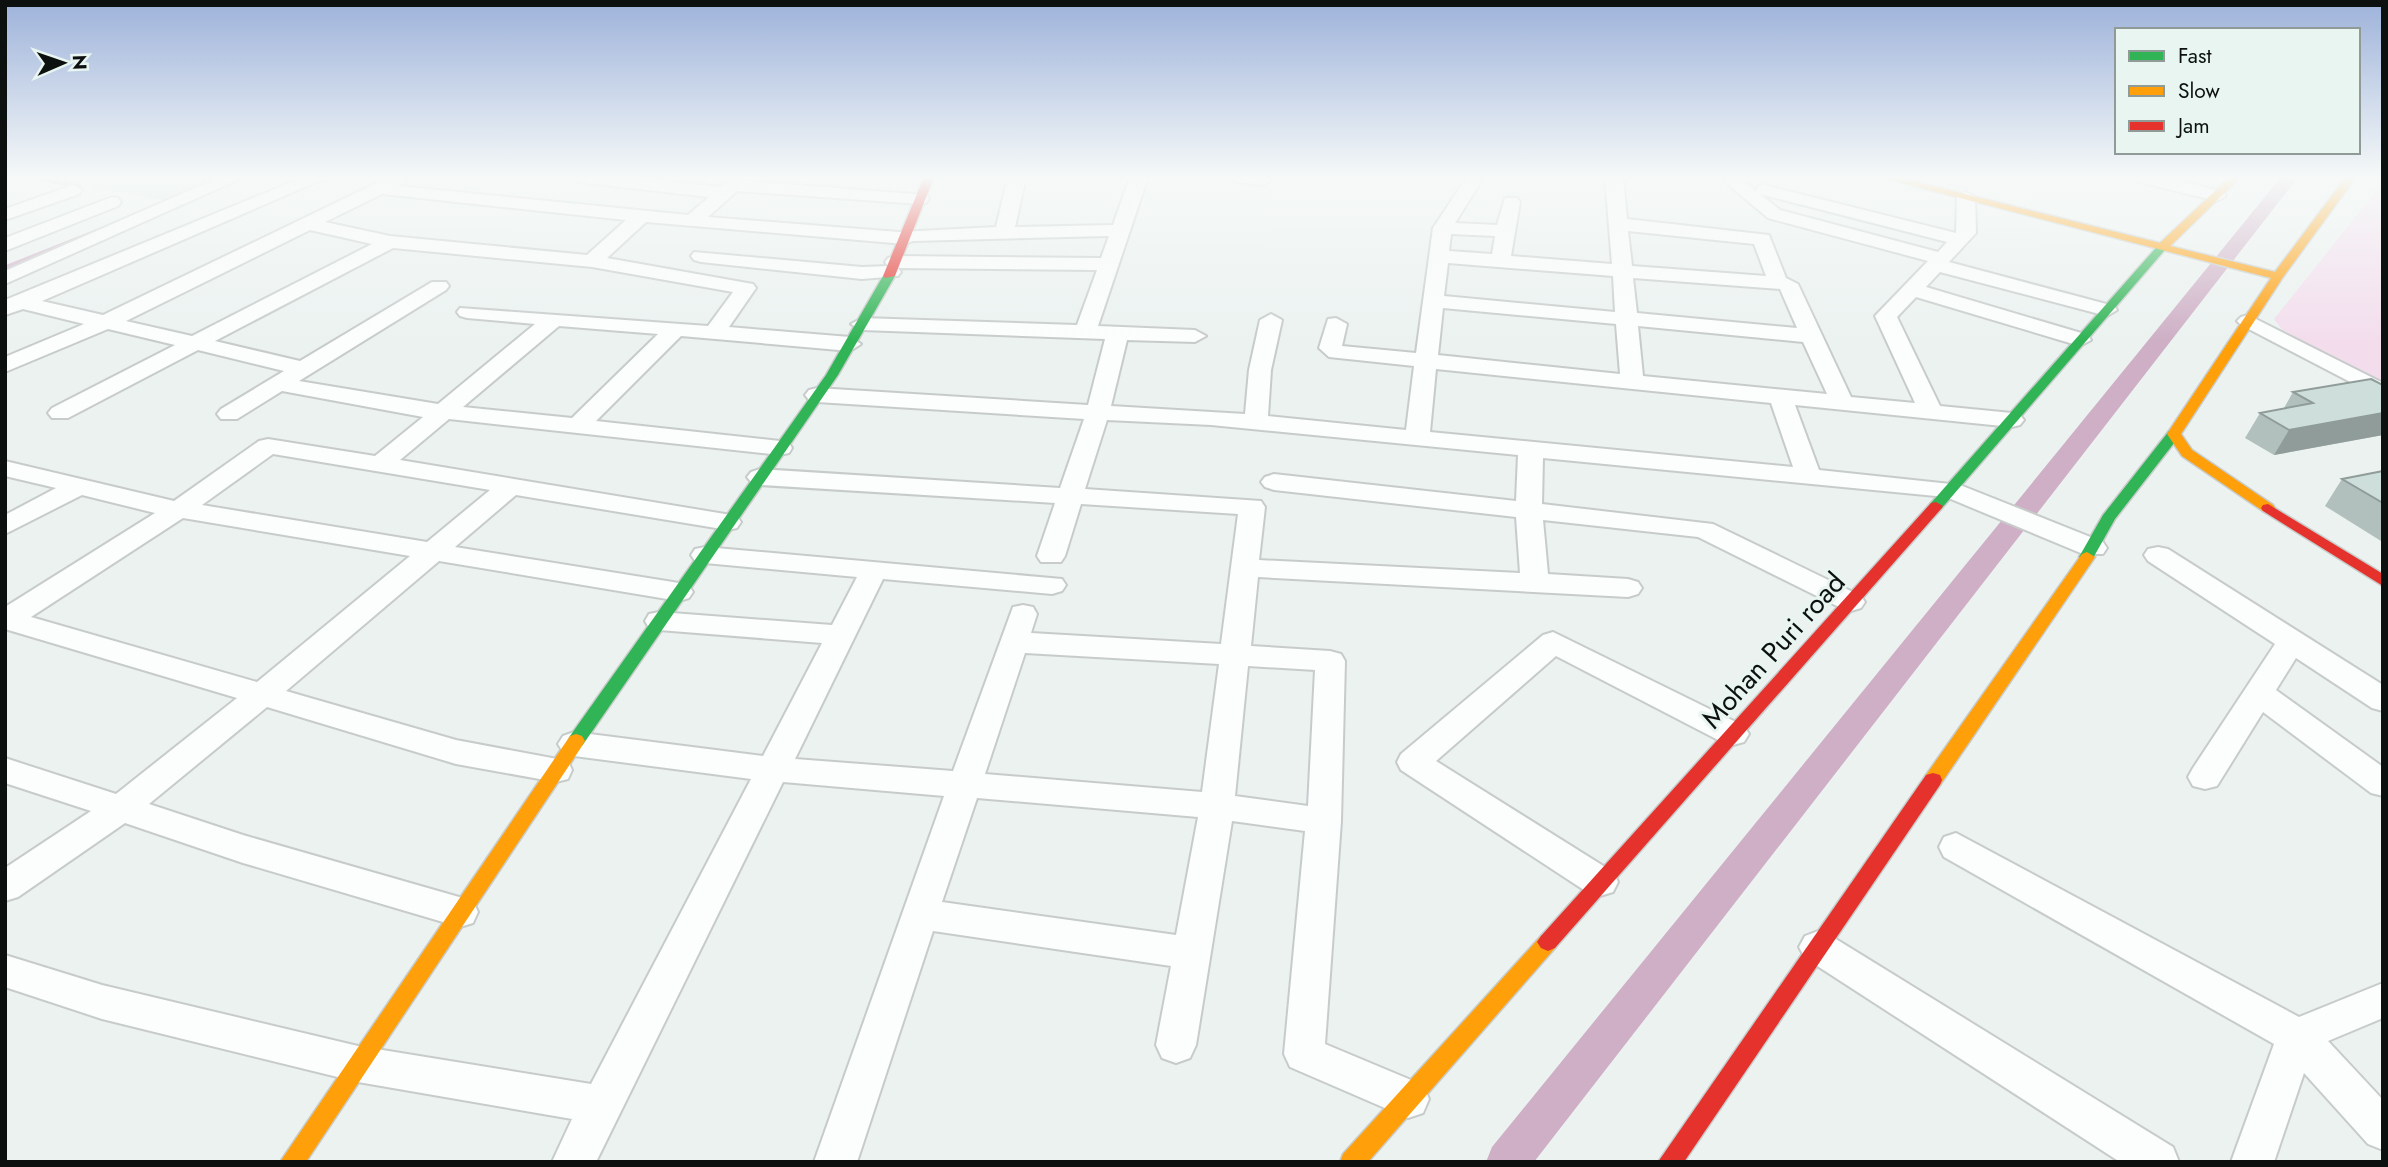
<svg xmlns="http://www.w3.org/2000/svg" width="2388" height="1167" font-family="Jost,sans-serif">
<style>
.built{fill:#d7e5e1}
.green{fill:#f3dded}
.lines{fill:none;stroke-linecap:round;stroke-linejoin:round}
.stream{stroke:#ceafc5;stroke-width:5}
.canal{fill:#ceafc5;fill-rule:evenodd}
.street-casing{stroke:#c7cccb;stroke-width:4}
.fast-casing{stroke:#c7cccb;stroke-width:3}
.slow-casing{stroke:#c7cccb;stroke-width:3}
.jam-casing{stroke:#c7cccb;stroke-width:3}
.street{fill:#fcfdfd;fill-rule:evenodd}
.fast{fill:#30b455;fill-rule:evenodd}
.slow{fill:#ff9f0a;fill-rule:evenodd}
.jam{fill:#e5322d;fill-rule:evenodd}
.wall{fill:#b1c0bc}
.shaded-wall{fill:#909c99}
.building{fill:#cedfdb;stroke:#909c99;stroke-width:2}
.labels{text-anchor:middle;stroke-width:6;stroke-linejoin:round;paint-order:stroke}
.street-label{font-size:28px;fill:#0c110f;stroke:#e8f5f1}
</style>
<rect width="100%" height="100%" fill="#ebf2f0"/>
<polygon class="built" points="37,177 220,177 168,201"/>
<polygon class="green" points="2383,182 2383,385 2286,335 2274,319"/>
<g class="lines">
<g class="stream">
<polyline points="35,177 78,186"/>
<polyline points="5,268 98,231"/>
</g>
<polygon class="canal" points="2281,177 2298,177 1534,1162 1486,1162 1492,1147"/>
<g class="street-casing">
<g id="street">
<polygon points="220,177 244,177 5,284 5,271"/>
<path d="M304 177H328L42 301 103 315 389 177H404L406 180 399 186 688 215 709 197 578 182 570 177H629L720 187 733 180 926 195 929 199 926 203 920 204 737 191 708 217 899 232 996 227 1008 177H1026L1015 227 1113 225 1130 177H1148L1098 326 1195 330 1206 336 1195 342 1127 340 1111 406 1245 414 1249 370 1260 320 1271 314 1282 320 1271 370 1268 416 1406 430 1414 366 1329 357 1319 348 1328 319 1336 318 1347 324 1342 346 1416 353 1433 228 1467 177H1484L1455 223 1497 225 1505 198H1517L1520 202 1511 256 1612 264 1605 177H1623L1627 219 1769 235 1786 278 1798 284 1851 397 1915 403 1875 316 1928 261 1768 218 1719 177H1738L1756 191 1758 186 1764 185 1956 233 1957 197 1966 192 1975 197 1976 233 1949 262 2114 306 2117 310 2107 316 1940 272 1926 287 2088 335 2091 340 2080 346 1916 297 1897 317 1940 406 2012 413 2020 415 2024 420 2020 425 2012 427 1795 405 1819 470 1960 485 2103 542 2107 548 2103 554H2083L1946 497 1543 458 1542 504 1713 524 1861 596 1865 602 1861 608 1851 611 1841 608 1698 537 1543 520 1548 574 1628 579 1638 582 1642 588 1638 594 1628 597 1258 577 1251 646 1330 651 1341 654 1345 661 1341 821 1325 1044 1423 1085 1429 1099 1423 1113 1408 1118 1290 1067 1284 1054 1305 831 1232 821 1196 1045 1190 1058 1176 1063 1162 1058 1156 1045 1171 966 933 931 857 1162H814L944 796 783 782 596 1162H552L572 1119 358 1082 102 1019 5 987V955L102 985 358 1046 591 1084 751 779 574 756 563 752 558 744 563 736 574 732 763 756 822 643 659 630 649 628 645 621 649 614 659 612 832 625 857 577 705 563 695 561 691 555 695 549 705 547 1062 579 1066 585 1062 591 1052 594 883 579 795 759 953 771 1013 607 1023 605 1033 607 1037 614 1031 633 1221 644 1238 514 1081 504 1065 556 1061 562H1041L1037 556 1055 503 760 485 751 482 747 477 751 472 760 469 1060 488 1084 419 817 402 809 400 805 395 809 390 817 388 1088 405 1105 339 862 330 851 324 862 318 1077 325 1097 270 898 268 901 272 898 276 862 279 701 262 694 260 691 256 694 252 862 267 888 266 885 262 888 258 895 256 1101 258 1109 236 913 241 905 244 646 222 607 258 753 284 756 288 729 327 850 337 861 344 850 351 681 336 596 421 780 441 789 443 792 448 789 453 780 455 449 419 400 460 737 516 741 522 737 528 728 530 516 495 455 547 679 583 689 586 693 592 689 598 679 601 439 561 286 691 456 740 568 761 572 770 568 779 556 782 456 764 267 707 149 804 243 835 473 901 478 912 473 923 460 927 243 863 125 823 18 897 5 901V868L91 811 5 783V758L116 794 237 698 5 629V607L155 513 82 495 5 534V515L56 488 5 476V461L174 501 259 441 268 439 375 456 423 417 282 391 237 419H221L217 414 221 409 284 371 198 350 68 418H52L48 413 52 408 175 345 108 329 5 372V357L84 324 23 309 5 315V300ZM382 194 626 220 587 255 390 236 325 222ZM1760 194 1947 242 1938 252 1780 210ZM310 230 372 244 192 336 126 321ZM1628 231 1754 244 1766 276 1632 266ZM1451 234 1495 236 1492 254 1449 251ZM393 248 592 267 733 292 708 326 460 308 457 312 460 316 467 318 535 324 438 404 299 381 446 290 449 286 446 282H432L300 361 215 341ZM1448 263 1613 276 1615 312 1444 296ZM1633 278 1780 289 1797 328 1637 313ZM1443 308 1616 324 1620 374 1438 355ZM559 326 658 334 572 418 463 407ZM1638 326 1803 342 1827 394 1643 376ZM1436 369 1771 403 1793 467 1430 432ZM1107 420 1211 425 1518 455 1516 501 1274 474 1265 477 1261 482 1265 487 1274 490 1516 517 1520 573 1259 560 1265 507 1261 501 1085 489ZM273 454 490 490 427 542 202 505ZM183 518 410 556 257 682 31 617ZM1025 653 1219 664 1202 792 985 774ZM1248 666 1315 670 1308 806 1235 796ZM977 798 1198 817 1176 935 942 902Z"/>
<polygon points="1228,177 1275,177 1264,185 1236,182"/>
<polygon points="2133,177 2164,177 2223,192 2226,196 2217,201 2135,181"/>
<polygon points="73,185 82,190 79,194 5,220 5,209"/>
<polygon points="112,197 118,198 121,202 118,206 5,251 5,238"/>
<polygon points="2248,315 2383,383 2383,399 2241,325 2237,321 2241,317"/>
<polygon points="2158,547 2168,549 2383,685 2383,711 2372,708 2296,658 2276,690 2383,767 2383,796 2371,793 2263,712 2217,786 2205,789 2193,786 2188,777 2193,768 2275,644 2148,561 2144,555 2148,549"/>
<polygon points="1553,632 1744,726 1749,734 1744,742 1733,745 1722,742 1556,656 1436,761 1613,872 1618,882 1613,892 1600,896 1587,892 1401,770 1397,762 1401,754 1543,635"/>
<polygon points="1956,833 2299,1017 2383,983 2383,1018 2328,1041 2383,1100 2383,1150 2368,1144 2304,1073 2274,1162 2231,1162 2274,1044 1944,857 1939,847 1944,837"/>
<polygon points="1818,931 1831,936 2173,1147 2179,1162 2120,1162 1805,958 1799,947 1805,936"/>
</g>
</g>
<g class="fast-casing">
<g id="fast">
<polygon points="2161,242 2170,244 1941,509 1931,509 1929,506 1931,503"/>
<polygon points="889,273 895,276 838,375 582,746 570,746 567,741 570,736 826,375 883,276"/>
<polygon points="2174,430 2181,434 2115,519 2092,560 2082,560 2079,557 2103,515 2169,431"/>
</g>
</g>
<g class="slow-casing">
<g id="slow">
<polygon points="1879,177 1897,177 2160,243 2230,177 2241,177 2170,246 2275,272 2346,177 2356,177 2283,277 2181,434 2192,450 2273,505 2275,508 2273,511 2263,511 2182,456 2167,434 2271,278"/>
<polygon points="2087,552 2095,557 1940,785 1933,787 1926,785 1924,780 1926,775 2082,554"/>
<polygon points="576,734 582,736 585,741 582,746 306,1162 280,1162 570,736"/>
<polygon points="1548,933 1555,936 1559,942 1555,948 1368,1162 1340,1162 1343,1154 1541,936"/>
</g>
</g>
<g class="jam-casing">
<g id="jam">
<polygon points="924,177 934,177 895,276 885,278 883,276"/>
<polygon points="1936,502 1943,506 1941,509 1555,948 1548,951 1541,948 1537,942 1541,936 1931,503"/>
<polygon points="2268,504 2383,574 2383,586 2263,511 2261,508 2263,505"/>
<polygon points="1933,773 1940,775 1942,780 1940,785 1684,1162 1658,1162 1926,775"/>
</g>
</g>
<use href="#street" class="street"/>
<use href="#fast" class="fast"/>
<use href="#slow" class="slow"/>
<use href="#jam" class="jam"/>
</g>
<g class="wall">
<polygon points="2383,385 2383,435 2274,455 2245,438 2260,413 2284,408 2293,392"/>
<polygon points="2383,471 2383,540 2381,541 2325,506 2342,479"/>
</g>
<polygon class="shaded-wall" points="2383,413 2383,435 2274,455 2289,430"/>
<g class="building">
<polygon points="2371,379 2383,385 2383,413 2289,430 2260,413 2313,403 2293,392"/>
<polygon points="2383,471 2383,503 2342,479"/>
</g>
<linearGradient id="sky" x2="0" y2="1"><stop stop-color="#9db2da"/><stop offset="0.52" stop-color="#f6f9f8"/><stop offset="1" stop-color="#f6f9f8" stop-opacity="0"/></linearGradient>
<rect width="2388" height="341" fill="url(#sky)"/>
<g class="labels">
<g class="street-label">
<text transform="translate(1773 650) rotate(-48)" y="10">Mohan Puri road</text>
</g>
</g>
<rect width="2388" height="1167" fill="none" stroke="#0c110f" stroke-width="14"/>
<rect x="2115" y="28" width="245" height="126" fill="#e8f5f1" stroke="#909a97" stroke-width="2"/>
<rect x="2129" y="51" width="35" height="10" fill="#30b455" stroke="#909a97" stroke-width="2"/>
<text x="2178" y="63" font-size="21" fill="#0c110f">Fast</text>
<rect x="2129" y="86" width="35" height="10" fill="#ff9f0a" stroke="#909a97" stroke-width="2"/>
<text x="2178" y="98" font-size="21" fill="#0c110f">Slow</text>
<rect x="2129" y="121" width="35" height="10" fill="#e5322d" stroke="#909a97" stroke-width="2"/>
<text x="2178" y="133" font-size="21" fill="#0c110f">Jam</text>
<g transform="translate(63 63) rotate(88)" stroke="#e8f5f1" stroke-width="5" paint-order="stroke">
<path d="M0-5L12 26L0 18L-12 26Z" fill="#0c110f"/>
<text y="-10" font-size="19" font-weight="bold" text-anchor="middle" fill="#0c110f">N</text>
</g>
</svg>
